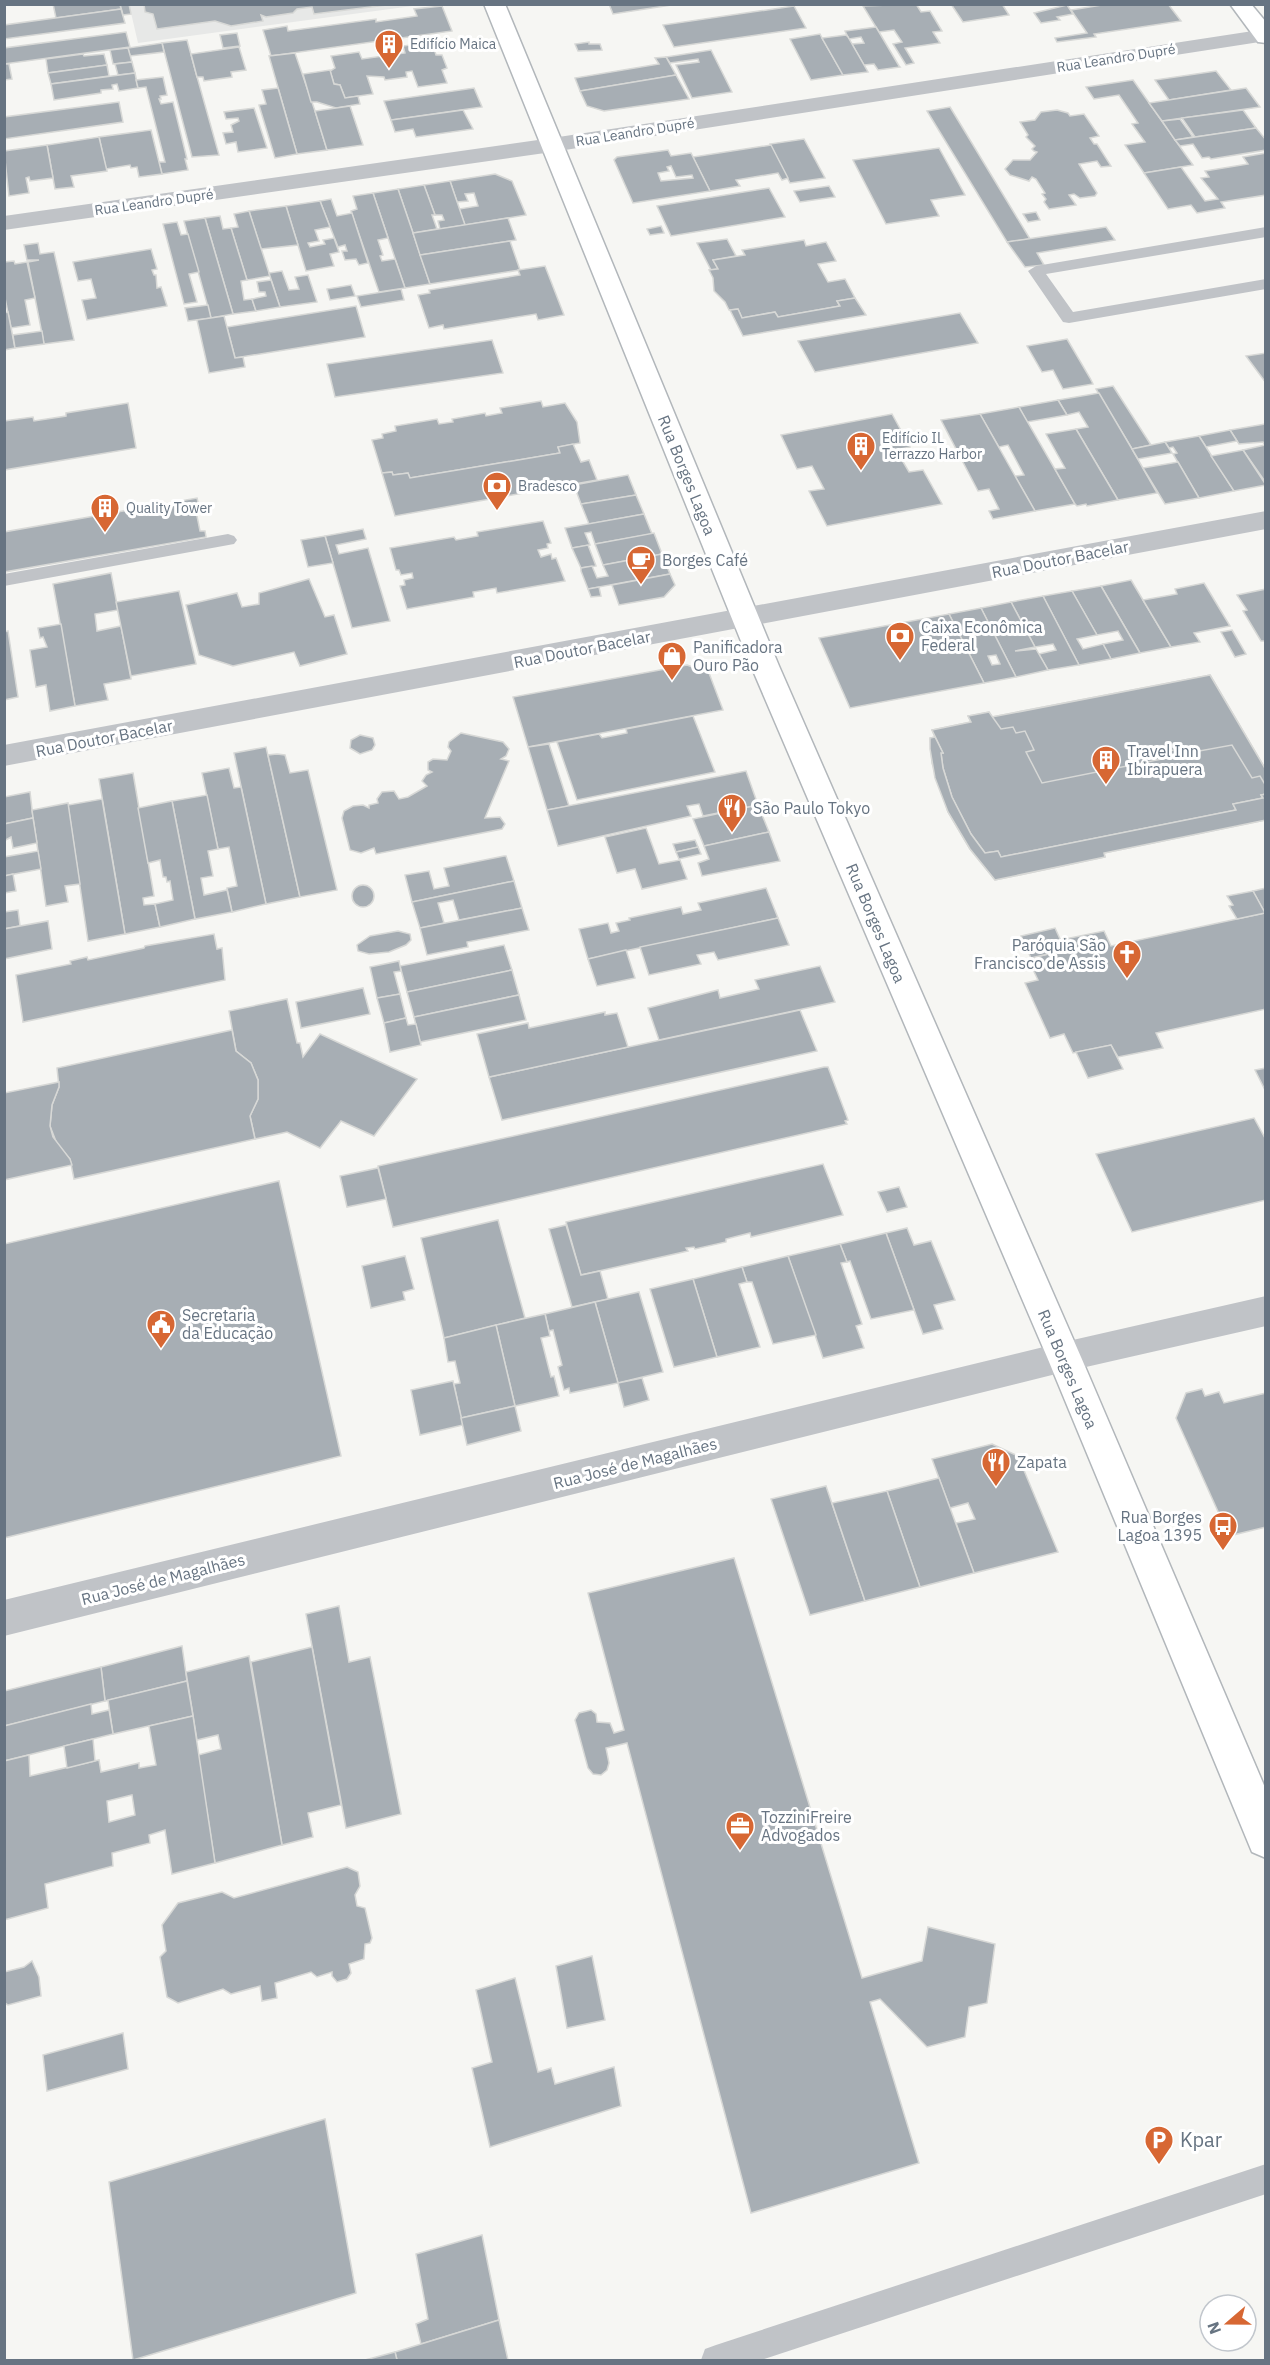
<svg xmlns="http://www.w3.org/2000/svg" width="1270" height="2365" font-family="'IBM Plex Sans',sans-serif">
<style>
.built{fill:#e7e8e7}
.building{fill:#a7aeb4;stroke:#d7d8d6;stroke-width:1.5;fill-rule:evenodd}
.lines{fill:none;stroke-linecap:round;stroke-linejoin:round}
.secondary-casing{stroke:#b2b7bb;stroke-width:3}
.lane{fill:#c0c3c7;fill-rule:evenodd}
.street{fill:#c0c3c7;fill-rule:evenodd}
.secondary{fill:#fff;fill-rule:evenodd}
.labels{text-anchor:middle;stroke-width:6;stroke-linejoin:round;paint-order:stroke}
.far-poi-label{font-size:14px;fill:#677482;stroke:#fff;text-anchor:start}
.far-street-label{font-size:14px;fill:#677482;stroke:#fff}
.street-label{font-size:16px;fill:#677482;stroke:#fff}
.poi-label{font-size:16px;fill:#677482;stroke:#fff;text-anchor:start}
.near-poi-label{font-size:20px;fill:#677482;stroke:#fff;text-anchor:start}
</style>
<rect width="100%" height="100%" fill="#f6f6f3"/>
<polygon class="built" points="129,4 420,5 138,43"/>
<g class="building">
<polygon points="53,4 120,4 121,9 56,18"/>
<polygon points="120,4 129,4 131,14 123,15"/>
<polygon points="144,4 395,4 314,14 312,7 297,9 293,13 266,17 261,15 263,21 231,26 215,21 157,29 153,14 145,12"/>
<polygon points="609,4 678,4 613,14"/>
<polygon points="916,4 921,12 930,11 942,31 933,32 940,43 905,48 914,63 906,65 893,44 902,42 894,30 879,32 863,6"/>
<polygon points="951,4 1002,4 1009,15 963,22"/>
<polygon points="1108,4 1168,4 1181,21 1094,34 1096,37 1057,42 1055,38 1087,33 1071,10"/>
<polygon points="1067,5 1073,14 1057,17 1060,20 1041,23 1034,13"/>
<polygon points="442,6 452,31 271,56 263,30 287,26 288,31 376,19 376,22 417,16 414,9"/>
<polygon points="794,6 806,28 674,47 663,25"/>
<polygon points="121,9 125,23 4,39 4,25"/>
<polygon points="876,27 899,66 900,67 878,70 874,64 864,65 852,44 864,43 861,37 849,39 845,31"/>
<polygon points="126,32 130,47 4,64 4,48"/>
<polygon points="237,33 240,46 223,48 220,35"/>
<polygon points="820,34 822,38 843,75 811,80 790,39"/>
<polygon points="846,35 848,37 868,72 843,75 822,38"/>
<polygon points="187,40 196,73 219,155 192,157 162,43"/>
<polygon points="432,42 436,55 442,55 447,68 442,70 447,83 418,87 412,71 406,72 407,77 385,80 384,77 367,76 373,94 345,98 340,85 334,84 330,71 335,68 331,56 359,52 362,59 405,53 403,46"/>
<polygon points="589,42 589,44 600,44 602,50 578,51 575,44"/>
<polygon points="162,43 164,52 130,56 128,48"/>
<polygon points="239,47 246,70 231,72 232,77 204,81 203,77 197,77 191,54"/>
<polygon points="128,48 132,62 113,64 110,50"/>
<polygon points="711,50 732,92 692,98 676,65 699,62 698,59 670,63 666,57"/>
<polygon points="295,53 315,111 327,150 297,154 269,56"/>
<polygon points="83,54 84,56 104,54 107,65 48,73 46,59"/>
<polygon points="666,57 676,75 580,91 575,78 659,64 655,58"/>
<polygon points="132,62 135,73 118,75 115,64"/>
<polygon points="4,64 9,64 12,79 4,80"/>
<polygon points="107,65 109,76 51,84 48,73"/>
<polygon points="330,70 334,84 340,85 345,98 358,96 360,104 336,108 317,102 311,102 303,74"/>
<polygon points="1216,71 1231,90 1169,100 1155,80"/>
<polygon points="135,73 138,88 119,91 117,84 112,85 113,89 101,90 101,93 54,100 51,84"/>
<polygon points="676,75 689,99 604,111 587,106 580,91"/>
<polygon points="163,77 167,95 160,96 161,99 159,99 161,104 173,102 187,159 185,159 188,170 162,174 159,162 165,162 146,87 138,88 136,80"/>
<polygon points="1133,80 1185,154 1193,165 1144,173 1125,145 1145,142 1132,124 1138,123 1119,95 1094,99 1086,87"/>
<polygon points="278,88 297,154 275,158 259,105 266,104 262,90"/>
<polygon points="474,88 482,107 391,120 384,101"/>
<polygon points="1246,88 1260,107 1162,121 1149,103"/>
<polygon points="119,102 123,122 4,139 4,117"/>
<polygon points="350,106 363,145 327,150 315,111"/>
<polygon points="950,107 1030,239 1007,242 927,111"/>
<polygon points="254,108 267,148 238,152 236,142 226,144 223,133 233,132 231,125 239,121 238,118 226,119 224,112"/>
<polygon points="463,110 473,129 416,137 413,129 395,132 391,120"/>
<polygon points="1057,110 1068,113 1070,116 1084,114 1099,136 1090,138 1094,144 1097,144 1111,166 1101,167 1097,161 1079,164 1097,193 1095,196 1080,198 1074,194 1069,195 1076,205 1049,209 1044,202 1046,199 1042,194 1045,193 1036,179 1032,177 1029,181 1010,175 1005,169 1013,160 1030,160 1037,152 1034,151 1032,149 1035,146 1026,137 1028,135 1020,122 1035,120 1041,112"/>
<polygon points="1243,110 1256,128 1195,137 1182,118"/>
<polygon points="1180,119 1193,137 1175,140 1162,121"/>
<polygon points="1256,128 1266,140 1266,150 1211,159 1209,157 1202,158 1193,144 1180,146 1175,140"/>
<polygon points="151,130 162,174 139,177 137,167 131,168 130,165 106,169 99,137"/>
<polygon points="99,137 107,171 71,176 74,187 55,189 47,145"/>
<polygon points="804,139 825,178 790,183 770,144"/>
<polygon points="47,145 53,178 30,181 29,177 26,178 29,193 9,196 4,151"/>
<polygon points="771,145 788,178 782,180 778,173 736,180 740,186 710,191 693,157"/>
<polygon points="939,148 965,195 931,200 939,216 886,224 853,160"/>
<path d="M668 150 671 156 691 153 710 191 633 203 614 160 617 157ZM671 166 676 177 692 175 693 178 661 181 658 173 669 171 667 167Z"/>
<polygon points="1266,153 1266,195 1221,202 1225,208 1197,213 1191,205 1168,209 1144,173 1181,167 1205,201 1218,199 1201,178 1209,177 1205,171 1248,164 1243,157"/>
<polygon points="495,174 512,181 526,215 465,225 459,209 478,206 474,193 465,194 468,201 457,202 450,181"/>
<polygon points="450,181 465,225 440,229 438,221 444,220 442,215 435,215 424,185"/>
<polygon points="424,185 435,215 432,215 437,229 413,233 398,189"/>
<polygon points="829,186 835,197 800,202 794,191"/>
<polygon points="769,188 785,217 671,236 657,206"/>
<polygon points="398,189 413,233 430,284 405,288 373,193"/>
<polygon points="373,193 388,238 378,240 383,255 380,256 382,261 395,259 405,288 379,292 351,211 357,209 353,196"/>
<polygon points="331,199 337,216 352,213 368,263 359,265 356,259 345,260 342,251 347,251 345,245 338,247 320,201"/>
<polygon points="320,201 330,227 315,230 319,241 308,243 310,247 325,244 323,240 334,238 339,252 330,254 334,266 306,271 286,206"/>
<polygon points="286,206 298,245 261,249 249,211"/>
<polygon points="249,211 270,276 247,280 231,228 238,227 234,214"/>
<polygon points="1036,212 1040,220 1028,222 1023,214"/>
<polygon points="220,216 223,229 231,228 247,280 241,281 244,300 252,299 256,311 233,314 205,218"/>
<polygon points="205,218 233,314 211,318 184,221"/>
<polygon points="508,218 516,240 420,255 413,233"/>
<polygon points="177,222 181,235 188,234 199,272 189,274 197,302 184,304 163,224"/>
<polygon points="661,226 664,233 650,235 647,229"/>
<polygon points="1106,227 1115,240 1037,253 1044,265 1025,267 1007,242"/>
<polygon points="727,239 736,256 713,260 718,269 711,270 697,243"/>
<polygon points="804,240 806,246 826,242 836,261 818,264 828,282 845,279 855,298 837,301 840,306 778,317 775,312 742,318 738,309 729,310 725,302 714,291 713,278 709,270 718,269 713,260 745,255 742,250"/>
<polygon points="510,241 520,270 430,284 420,255"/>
<polygon points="38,243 40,254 54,252 74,340 44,344 28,262 39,260 27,260 24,245"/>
<polygon points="151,249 157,269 152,270 154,275 156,275 157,288 161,287 167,306 87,320 82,300 96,298 91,279 78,281 73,262"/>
<polygon points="14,261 15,264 27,262 35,298 25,300 30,325 11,328 4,293 4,262"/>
<polygon points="545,266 564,315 538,320 536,314 444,329 443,325 429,328 418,295 430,293 429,290 520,275 518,270"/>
<polygon points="282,271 289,290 299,289 295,277 308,275 317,302 280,307 269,273"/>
<polygon points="271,280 280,307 256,311 252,299 266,296 265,292 259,292 257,282"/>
<polygon points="351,285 355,296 330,300 327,289"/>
<polygon points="401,289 404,300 361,307 357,296"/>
<polygon points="855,298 866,315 743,336 730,310 738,309 742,318 775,312 778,317 840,306 837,301"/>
<polygon points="208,305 211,318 188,321 185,308"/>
<polygon points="356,306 365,337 235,358 227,327"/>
<polygon points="8,312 15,348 4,350 4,313"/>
<polygon points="960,313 978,343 815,372 798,341"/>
<polygon points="224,316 235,358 243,357 245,367 209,373 197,320"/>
<polygon points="42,331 44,344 15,348 13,335"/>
<polygon points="1067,339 1090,378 1093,384 1063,389 1053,370 1042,372 1027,346"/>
<polygon points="492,340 503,373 335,397 327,364"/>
<polygon points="1266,353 1266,383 1246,356"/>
<polygon points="1113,386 1151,445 1132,449 1096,389"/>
<polygon points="1099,393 1132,449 1157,493 1118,500 1076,429 1088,427 1079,412 1067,415 1058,400"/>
<polygon points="1058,400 1067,415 1027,422 1019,407"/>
<polygon points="541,401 543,407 565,403 577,422 580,443 558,447 560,453 410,478 408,473 393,475 392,472 382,473 372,440 383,438 382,434 396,431 395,426 437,419 439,424 453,422 452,419 485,413 486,416 502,413 500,408"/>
<polygon points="128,403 136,448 4,470 4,421 33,417 34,421 66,416 66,413"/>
<polygon points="1019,407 1075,504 1035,511 1015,476 1024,475 1008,445 999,447 980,414"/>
<polygon points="892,414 910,447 896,450 909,472 923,470 942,504 827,526 809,491 824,489 812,466 797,469 781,435"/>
<polygon points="980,414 1015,476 1035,511 993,519 989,511 999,509 989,489 978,491 941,420"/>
<polygon points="1265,424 1266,425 1266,483 1243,450 1265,445 1263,442 1239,444 1230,430"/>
<polygon points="1076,429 1118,500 1087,506 1086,504 1077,506 1075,504 1055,469 1065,468 1046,434"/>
<polygon points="1230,430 1237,441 1206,447 1199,436"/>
<polygon points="1199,436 1234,491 1199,498 1173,454 1177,453 1173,447 1169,448 1165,442"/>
<polygon points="1165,442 1172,453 1138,459 1132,449"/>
<polygon points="573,444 581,462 589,460 597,480 395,516 382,473 392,472 393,475 408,473 410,478 560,453 558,447"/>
<polygon points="1243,450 1266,485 1234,491 1211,456"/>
<polygon points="1178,462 1199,498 1165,504 1143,468"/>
<polygon points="628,475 636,495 581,504 574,485"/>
<polygon points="636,495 644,514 589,524 581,504"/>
<polygon points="197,498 199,506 195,506 200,531 205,531 206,537 4,572 4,532"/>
<polygon points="644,514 652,534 595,544 591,532 585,533 590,545 572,548 565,528"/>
<polygon points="543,521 551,543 547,544 548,548 538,550 541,557 551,554 552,559 556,558 565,581 497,593 496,588 473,592 474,597 407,609 400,586 405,585 404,580 413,578 412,573 401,575 399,570 396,570 390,548 454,537 456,540 478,536 477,532"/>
<polygon points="363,529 366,539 336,545 339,554 368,548 390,621 352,628 325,536"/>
<polygon points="654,533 662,554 603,565 595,544"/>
<polygon points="325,536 333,563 308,567 301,540"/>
<polygon points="588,545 596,566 581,568 572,548"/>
<polygon points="662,554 670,574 588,589 581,571 581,568 592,566 597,578 608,576 603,565"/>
<polygon points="111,573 118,610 95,614 97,631 121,626 131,679 104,684 108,700 75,706 53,584"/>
<polygon points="670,574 675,585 664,597 619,605 612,585"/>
<polygon points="309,579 325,617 334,615 347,654 300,666 294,652 233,666 199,655 186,605 237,593 242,607 259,604 259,593"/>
<polygon points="1131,580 1171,647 1140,653 1101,586"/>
<polygon points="1204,583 1230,626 1194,633 1200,642 1171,647 1143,600 1177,594 1175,589"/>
<polygon points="1101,586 1140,653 1111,659 1103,644 1123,640 1118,631 1097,635 1072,591"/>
<polygon points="599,587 601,596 591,597 588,589"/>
<polygon points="1266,589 1266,641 1261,641 1243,611 1247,610 1237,595"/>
<polygon points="179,591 196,664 131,676 116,602"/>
<polygon points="1072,591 1097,635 1077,639 1083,649 1103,644 1111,659 1079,665 1043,596"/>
<polygon points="1043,596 1079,665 1048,670 1039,654 1056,650 1053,644 1035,647 1011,602"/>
<polygon points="1011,602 1035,647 1015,651 1036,649 1048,670 1016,677 981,608"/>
<path d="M981 608 1016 677 984 683 949 614ZM996 655 1000 664 992 665 988 656Z"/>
<polygon points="949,614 984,683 850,708 819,638"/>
<polygon points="61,624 75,706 50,711 46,685 36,687 30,650 47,647 43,637 40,638 38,628"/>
<polygon points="1232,630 1246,654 1235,657 1221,632"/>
<polygon points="8,631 18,697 4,700 4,632"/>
<polygon points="687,665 709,673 723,710 528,747 513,697"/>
<polygon points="1210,675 1266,770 1266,786 1260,776 1252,778 1232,745 1194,752 1191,746 1169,751 1172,757 1042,783 1026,752 1034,750 1025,731 1016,733 1013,727 1001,729 992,717"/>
<polygon points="1210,675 1266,770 1266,820 1104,853 1105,857 995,880 970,849 948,812 932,763 930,738 935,737 932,730 971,722 968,716 989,712 992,717"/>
<polygon points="989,712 1001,729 1013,727 1016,733 1025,731 1034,750 1026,752 1042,783 1172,757 1169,751 1191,746 1194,752 1232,745 1252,778 1260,776 1266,786 1266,794 1261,795 1263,798 1233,804 1236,810 1001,857 998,851 985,853 971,834 952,797 943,768 941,753 943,753 932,730 971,722 968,716"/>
<polygon points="693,716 715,772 577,800 557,742 599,734 602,738 627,733 626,729"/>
<polygon points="461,733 503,742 509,749 506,756 501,759 509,761 485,818 500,817 505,824 502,829 376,854 374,848 361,853 350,850 342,818 344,811 353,806 363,805 369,808 369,805 378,803 377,799 382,792 394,791 399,799 408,797 427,786 422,781 426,775 432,772 428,770 428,762 433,759 447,760 451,751 448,747 449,742"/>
<polygon points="360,735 373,738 375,745 372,750 360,754 350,748 351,740"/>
<polygon points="935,737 943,753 941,753 943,768 952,797 971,834 985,853 998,851 1001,857 1236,810 1233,804 1263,798 1261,795 1266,794 1266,820 1104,853 1105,857 995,880 970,849 948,812 935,778 930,749 930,738"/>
<polygon points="549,744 569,806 547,810 528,747"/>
<polygon points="266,747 300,897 266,904 234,753"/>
<polygon points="277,754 285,755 290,773 308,770 337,890 300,897 268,755"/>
<polygon points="229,768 234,788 241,787 266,904 232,912 227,888 237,886 229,847 218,849 202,773"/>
<polygon points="746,771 758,805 703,816 699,804 687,806 691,816 558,846 547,810"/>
<polygon points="133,773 154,896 143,898 144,905 155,904 160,927 125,934 99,779"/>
<polygon points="30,792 33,818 4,824 4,797"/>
<polygon points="207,795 218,849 208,851 213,876 201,878 204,895 227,890 232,912 195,919 172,801"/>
<polygon points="102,799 125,934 88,941 68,805"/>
<polygon points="172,801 195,919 160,927 155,904 173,900 170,881 167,882 166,877 163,877 160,860 148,863 138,808"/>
<polygon points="68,803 80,884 65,886 68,902 46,906 32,810"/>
<polygon points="758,805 769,832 704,846 693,819"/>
<polygon points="33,818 37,843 13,848 11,837 4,841 4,824"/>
<polygon points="646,828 659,864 680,860 687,879 642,889 635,869 617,873 605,837"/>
<polygon points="769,832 780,861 702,876 698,863 709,859 704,846"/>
<polygon points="695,840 698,847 676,852 673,844"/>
<polygon points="698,847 701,854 679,859 676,852"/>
<polygon points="38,851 41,869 4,876 4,857"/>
<polygon points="504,856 506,856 514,881 412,902 405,875 429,871 434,889 449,886 444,868"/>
<polygon points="13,874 16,891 4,893 4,876"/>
<polygon points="514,881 522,908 459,920 453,900 438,903 444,923 420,928 412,902"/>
<circle cx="363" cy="896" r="11"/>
<polygon points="766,888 778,918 588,959 579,929 608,923 611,933 619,931 616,923 630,920 629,918 681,907 683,914 701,910 698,903"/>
<polygon points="1266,888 1266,1009 1156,1033 1163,1048 1118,1057 1111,1045 1073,1053 1064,1034 1050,1038 1025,983 1038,980 1028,959 1065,950 1060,940 1104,931 1111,946 1265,913 1253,891"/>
<polygon points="1253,891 1265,913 1237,919 1229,906 1233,905 1227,896"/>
<polygon points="522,908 529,930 467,942 468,947 427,955 420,928"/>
<polygon points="18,910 20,926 4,929 4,912"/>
<polygon points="778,918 789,945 718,960 714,952 697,955 701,964 649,975 640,947"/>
<polygon points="48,921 52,949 4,959 4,929"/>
<polygon points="1055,928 1065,950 1031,958 1021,936"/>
<polygon points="398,931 410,934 411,940 406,945 389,952 369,954 358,951 357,945 370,936"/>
<polygon points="214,934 217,949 222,948 225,980 23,1022 16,975 71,964 70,961 87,957 88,960 144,948 145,946"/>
<polygon points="504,945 512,970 407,992 400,966"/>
<polygon points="626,950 635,978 597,986 588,959"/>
<polygon points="399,961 401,971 394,972 400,994 377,998 370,967"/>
<polygon points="820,966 835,1002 659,1040 648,1008 718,990 720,998 759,989 755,980"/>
<polygon points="512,970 519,995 414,1017 407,992"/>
<polygon points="363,988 370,1014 301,1028 296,1002"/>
<polygon points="400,994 406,1018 384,1023 377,998"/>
<polygon points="519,995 526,1020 420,1042 414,1017"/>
<polygon points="287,999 297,1043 300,1043 303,1057 320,1034 417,1079 374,1136 341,1121 320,1148 287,1132 255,1139 250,1116 258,1099 258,1080 251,1063 236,1051 229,1011"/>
<polygon points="800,1010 817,1051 502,1120 489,1077"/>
<polygon points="605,1012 605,1015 617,1013 628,1047 489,1077 477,1034 528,1023 529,1028"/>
<polygon points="406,1018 408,1025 416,1024 421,1045 390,1052 384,1023"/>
<polygon points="232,1030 236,1051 251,1063 258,1080 258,1099 250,1116 255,1139 74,1179 70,1159 57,1144 50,1126 52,1105 59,1087 57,1068"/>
<polygon points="1111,1045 1123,1069 1088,1078 1076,1052"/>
<polygon points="824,1067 828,1067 848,1120 845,1121 847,1124 393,1227 378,1166"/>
<polygon points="1266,1068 1266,1092 1255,1070"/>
<polygon points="59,1082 59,1087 52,1105 50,1126 53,1137 70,1159 72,1165 4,1180 4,1093"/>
<polygon points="1254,1118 1266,1140 1266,1200 1132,1232 1096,1154"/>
<polygon points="823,1164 843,1215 751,1237 750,1233 726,1239 726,1242 695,1249 694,1247 686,1248 688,1251 581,1275 566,1222"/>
<polygon points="378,1168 386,1199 347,1207 340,1176"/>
<polygon points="279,1181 341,1456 4,1538 4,1244"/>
<polygon points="899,1187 907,1207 887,1212 878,1192"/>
<polygon points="498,1220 525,1318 444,1338 421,1238"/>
<polygon points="566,1225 581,1275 600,1271 608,1299 572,1307 549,1229"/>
<polygon points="907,1228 914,1245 931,1241 955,1300 934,1305 943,1329 923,1334 886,1233"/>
<polygon points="886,1233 914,1310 871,1319 850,1261 847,1262 840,1244"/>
<polygon points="840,1244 847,1262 841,1263 862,1324 856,1326 864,1348 823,1358 788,1256"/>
<polygon points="405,1256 414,1289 403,1292 405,1300 371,1308 362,1266"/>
<polygon points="788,1256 816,1335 773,1344 752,1282 747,1282 742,1267"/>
<polygon points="742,1267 747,1282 739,1284 760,1347 717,1357 693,1279"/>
<polygon points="693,1279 717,1357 674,1367 650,1289"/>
<polygon points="639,1292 663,1372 618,1383 595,1302"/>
<polygon points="595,1302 618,1383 570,1393 569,1388 564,1390 558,1367 562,1365 553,1330 549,1331 545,1314"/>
<polygon points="545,1314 550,1336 541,1338 551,1377 554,1376 559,1396 515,1406 496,1325"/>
<polygon points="496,1325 515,1406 461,1418 454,1384 460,1383 455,1361 448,1362 444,1338"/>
<polygon points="642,1378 649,1400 624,1407 618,1383"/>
<polygon points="453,1381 463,1425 420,1435 411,1390"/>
<polygon points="1202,1389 1205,1396 1219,1392 1224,1403 1266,1393 1266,1527 1229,1536 1176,1418 1186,1393"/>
<polygon points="515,1406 521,1431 467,1445 461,1418"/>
<polygon points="992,1444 1018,1456 1058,1552 974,1573 956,1523 975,1519 968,1503 950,1508 932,1459"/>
<polygon points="939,1478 974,1573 920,1587 887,1491"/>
<polygon points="826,1486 865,1601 810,1615 771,1499"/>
<polygon points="887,1491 920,1587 865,1601 832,1503"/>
<polygon points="734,1558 862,1978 922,1961 928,1927 995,1944 987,2003 969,2007 965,2037 927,2047 880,1999 870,2002 919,2163 751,2213 627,1743 606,1748 609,1763 607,1770 601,1775 593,1774 588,1768 575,1720 579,1713 591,1710 596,1714 597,1722 610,1723 614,1733 624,1730 588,1593"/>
<polygon points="339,1606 349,1662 370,1657 401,1814 346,1828 306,1614"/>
<polygon points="182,1646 187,1681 105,1701 101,1667"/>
<polygon points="312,1647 341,1805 308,1813 313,1837 282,1845 251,1662"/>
<polygon points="249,1656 282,1845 215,1863 198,1755 221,1749 218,1735 197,1740 186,1672"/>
<polygon points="101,1667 105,1701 4,1726 4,1691"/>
<polygon points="187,1681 193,1716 113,1734 108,1700"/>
<polygon points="91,1704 92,1714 109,1710 113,1734 4,1761 4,1726"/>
<path d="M193 1716 215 1863 172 1874 165 1830 149 1835 150 1843 112 1853 113 1866 45 1884 48 1908 4 1920V1761L29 1755 30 1776 99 1760 101 1772 139 1763V1768L156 1765 149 1726ZM132 1795 135 1815 109 1822 107 1801Z"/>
<polygon points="93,1739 95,1761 67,1768 64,1746"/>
<polygon points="347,1867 358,1872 360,1886 355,1895 357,1906 365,1908 372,1938 370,1943 365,1944 364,1959 349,1964 351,1973 347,1979 337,1982 332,1976 332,1972 317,1977 311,1972 275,1983 277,1998 262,2001 260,1986 231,1994 223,1989 178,2003 167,1997 160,1957 166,1951 162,1925 178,1903 222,1892 234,1898"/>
<polygon points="592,1956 605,2020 567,2028 556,1966"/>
<polygon points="32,1961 39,1977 41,1996 8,2005 4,2002 4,1972 24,1967"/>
<polygon points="515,1978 538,2072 551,2068 555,2084 614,2067 621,2106 490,2147 472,2068 492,2062 476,1990"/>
<polygon points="123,2033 128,2069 47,2091 43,2055"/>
<polygon points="325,2119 356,2293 133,2360 109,2182"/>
<polygon points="482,2235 499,2320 421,2344 416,2324 428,2319 416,2254"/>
<polygon points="499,2320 508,2360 397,2360 395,2352"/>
<polygon points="395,2352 397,2360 365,2360"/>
</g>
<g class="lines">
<g class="secondary-casing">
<g id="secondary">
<polygon points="484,4 505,4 779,666 1081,1357 1266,1790 1266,1858 1252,1852 1047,1357 751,666"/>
<polygon points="1230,4 1251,4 1266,22 1266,43 1258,42"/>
</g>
</g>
<g class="lane">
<polygon points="1266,227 1266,237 1046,274 1073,312 1266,279 1266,289 1069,323 1063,322 1028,271 1036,266"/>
<polygon points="228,534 234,536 237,540 234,544 4,586 4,574"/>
<polygon points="1266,2164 1266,2194 761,2360 701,2360 705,2349 716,2345"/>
</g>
<g class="street">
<polygon points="1266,29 1266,41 552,152 4,230 4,216 552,138"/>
<polygon points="1266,511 1266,529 4,766 4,745"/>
<polygon points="1266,1296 1266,1326 1064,1372 4,1636 4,1600 1064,1342"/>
</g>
<use href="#secondary" class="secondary"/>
</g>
<defs>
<g id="building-pin" transform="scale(1.5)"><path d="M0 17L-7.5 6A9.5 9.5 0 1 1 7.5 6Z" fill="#d76733" stroke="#fff"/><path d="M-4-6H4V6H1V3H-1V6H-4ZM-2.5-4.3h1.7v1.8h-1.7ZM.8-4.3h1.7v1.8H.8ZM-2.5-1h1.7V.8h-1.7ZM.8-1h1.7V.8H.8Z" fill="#fff"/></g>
<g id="bank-pin" transform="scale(1.5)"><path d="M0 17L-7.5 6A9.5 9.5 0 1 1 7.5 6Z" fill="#d76733" stroke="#fff"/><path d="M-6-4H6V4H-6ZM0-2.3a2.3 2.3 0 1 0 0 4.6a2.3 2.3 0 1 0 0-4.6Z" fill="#fff"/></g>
<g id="cafe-pin" transform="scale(1.5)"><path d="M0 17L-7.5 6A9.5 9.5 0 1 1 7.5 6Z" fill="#d76733" stroke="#fff"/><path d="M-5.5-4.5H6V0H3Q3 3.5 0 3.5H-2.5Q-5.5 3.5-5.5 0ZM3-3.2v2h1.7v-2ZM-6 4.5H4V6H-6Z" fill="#fff"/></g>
<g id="shop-pin" transform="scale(1.5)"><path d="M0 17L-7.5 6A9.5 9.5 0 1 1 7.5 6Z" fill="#d76733" stroke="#fff"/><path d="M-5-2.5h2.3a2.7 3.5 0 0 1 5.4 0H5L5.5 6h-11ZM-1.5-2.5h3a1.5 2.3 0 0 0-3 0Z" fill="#fff"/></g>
<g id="restaurant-pin" transform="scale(1.5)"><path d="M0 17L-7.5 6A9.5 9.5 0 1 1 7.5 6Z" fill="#d76733" stroke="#fff"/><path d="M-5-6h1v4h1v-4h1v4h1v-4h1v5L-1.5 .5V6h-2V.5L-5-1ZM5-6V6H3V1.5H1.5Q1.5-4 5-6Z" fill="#fff"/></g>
<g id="church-pin" transform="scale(1.5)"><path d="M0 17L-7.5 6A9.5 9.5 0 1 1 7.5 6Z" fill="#d76733" stroke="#fff"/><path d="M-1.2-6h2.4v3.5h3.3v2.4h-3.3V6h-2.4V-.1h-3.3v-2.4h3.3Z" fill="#fff"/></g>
<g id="civic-pin" transform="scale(1.5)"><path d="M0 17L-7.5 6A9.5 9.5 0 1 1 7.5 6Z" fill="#d76733" stroke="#fff"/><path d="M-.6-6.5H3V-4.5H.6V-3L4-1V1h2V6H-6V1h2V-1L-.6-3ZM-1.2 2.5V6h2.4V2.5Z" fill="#fff"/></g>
<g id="bus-pin" transform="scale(1.5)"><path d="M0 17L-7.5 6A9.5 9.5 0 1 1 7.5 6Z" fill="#d76733" stroke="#fff"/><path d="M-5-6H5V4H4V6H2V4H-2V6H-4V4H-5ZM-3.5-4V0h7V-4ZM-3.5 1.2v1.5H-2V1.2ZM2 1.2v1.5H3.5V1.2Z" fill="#fff"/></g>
<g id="office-pin" transform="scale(1.5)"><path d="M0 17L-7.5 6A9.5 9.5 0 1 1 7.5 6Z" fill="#d76733" stroke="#fff"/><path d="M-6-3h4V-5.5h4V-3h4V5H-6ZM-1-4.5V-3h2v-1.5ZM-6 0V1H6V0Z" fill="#fff"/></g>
<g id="parking-pin" transform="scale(1.5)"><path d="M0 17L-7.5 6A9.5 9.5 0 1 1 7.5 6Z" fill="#d76733" stroke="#fff"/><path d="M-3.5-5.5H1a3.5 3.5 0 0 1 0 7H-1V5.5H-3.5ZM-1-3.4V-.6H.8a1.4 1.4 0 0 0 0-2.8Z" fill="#fff"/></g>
</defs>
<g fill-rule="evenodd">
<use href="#building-pin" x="389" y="44"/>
<use href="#building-pin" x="861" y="446"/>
<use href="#bank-pin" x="497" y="486"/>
<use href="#building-pin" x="105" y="508"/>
<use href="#cafe-pin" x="641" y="560"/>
<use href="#bank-pin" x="900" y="636"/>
<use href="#shop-pin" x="672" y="656"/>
<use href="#building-pin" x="1106" y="760"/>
<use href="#restaurant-pin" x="732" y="808"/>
<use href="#church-pin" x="1127" y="954"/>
<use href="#civic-pin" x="161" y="1324"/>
<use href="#restaurant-pin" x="996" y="1462"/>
<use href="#bus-pin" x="1223" y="1526"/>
<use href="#office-pin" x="740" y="1826"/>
<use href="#parking-pin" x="1159" y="2140"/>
</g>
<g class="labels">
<g class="far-poi-label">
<text x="410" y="49">Edifício Maica</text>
<text x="882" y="443">Edifício IL<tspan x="882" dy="16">Terrazzo Harbor</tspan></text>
<text x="518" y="491">Bradesco</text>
<text x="126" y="513">Quality Tower</text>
</g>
<g class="far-street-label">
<text transform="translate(1116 58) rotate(-9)" y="5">Rua Leandro Dupré</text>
<text transform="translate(635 132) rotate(-9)" y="5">Rua Leandro Dupré</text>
<text transform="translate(154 202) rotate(-8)" y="5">Rua Leandro Dupré</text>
</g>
<g class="street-label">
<text transform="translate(687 475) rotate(68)" y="6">Rua Borges Lagoa</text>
<text transform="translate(1060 559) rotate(-11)" y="6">Rua Doutor Bacelar</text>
<text transform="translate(582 649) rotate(-11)" y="6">Rua Doutor Bacelar</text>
<text transform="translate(104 738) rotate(-11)" y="6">Rua Doutor Bacelar</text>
<text transform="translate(876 923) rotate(67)" y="6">Rua Borges Lagoa</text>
<text transform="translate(1068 1369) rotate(67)" y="6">Rua Borges Lagoa</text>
<text transform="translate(635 1463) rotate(-14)" y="6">Rua José de Magalhães</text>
<text transform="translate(163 1579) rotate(-14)" y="6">Rua José de Magalhães</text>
</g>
<g class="poi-label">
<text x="662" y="566">Borges Café</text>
<text x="921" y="633">Caixa Econômica<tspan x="921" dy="18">Federal</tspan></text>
<text x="693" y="653">Panificadora<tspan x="693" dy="18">Ouro Pão</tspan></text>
<text x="1127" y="757">Travel Inn<tspan x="1127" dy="18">Ibirapuera</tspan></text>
<text x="753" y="814">São Paulo Tokyo</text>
<text x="1106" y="951" text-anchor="end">Paróquia São<tspan x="1106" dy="18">Francisco de Assis</tspan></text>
<text x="182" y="1321">Secretaria<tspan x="182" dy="18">da Educação</tspan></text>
<text x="1017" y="1468">Zapata</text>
<text x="1202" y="1523" text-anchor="end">Rua Borges<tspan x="1202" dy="18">Lagoa 1395</tspan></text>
<text x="761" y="1823">TozziniFreire<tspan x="761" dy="18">Advogados</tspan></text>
</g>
<g class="near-poi-label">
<text x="1180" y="2147">Kpar</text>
</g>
</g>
<rect width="1270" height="2365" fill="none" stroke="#677482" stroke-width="12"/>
<g transform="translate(1228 2323) rotate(250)"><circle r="28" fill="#ffffff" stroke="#c2c7cd" stroke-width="1.5"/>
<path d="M0-4.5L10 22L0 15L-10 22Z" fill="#d76733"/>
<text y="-9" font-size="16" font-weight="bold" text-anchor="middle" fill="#677482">N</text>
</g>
</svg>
